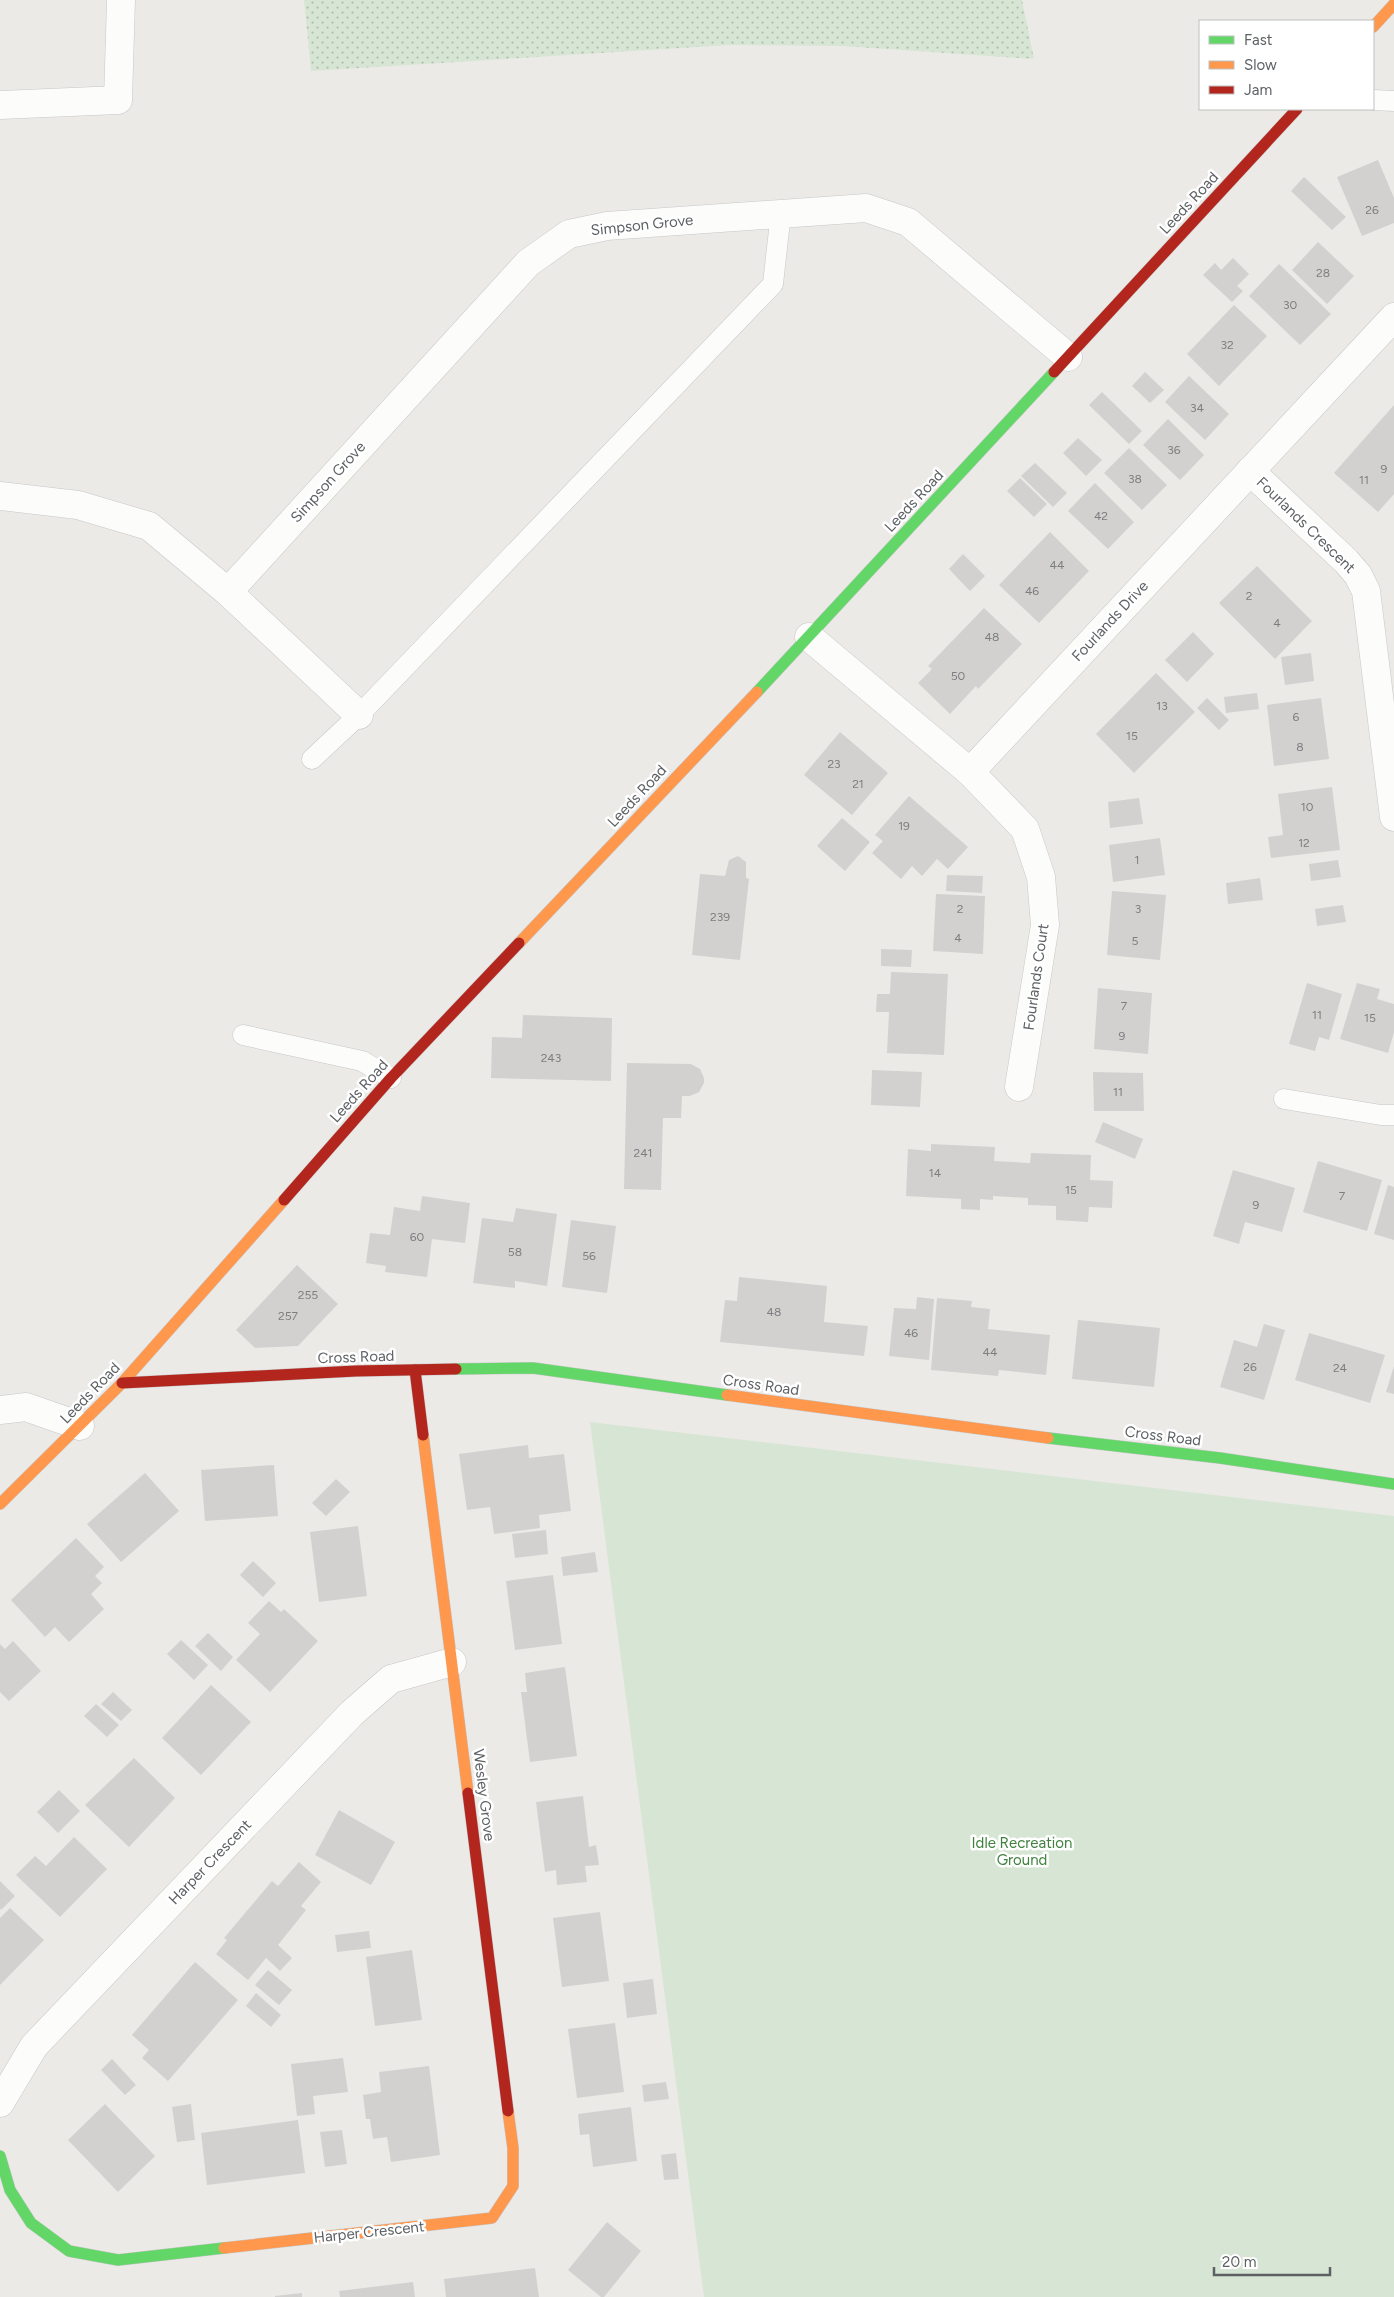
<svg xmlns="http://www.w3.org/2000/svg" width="1394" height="2297" font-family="Figtree,sans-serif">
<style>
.grass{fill:url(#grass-dots)}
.park{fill:#d7e6d4}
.building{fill:#d3d1d0}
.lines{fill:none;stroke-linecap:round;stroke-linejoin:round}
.lane-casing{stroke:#c6c7c7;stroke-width:21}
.street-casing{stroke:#c6c7c7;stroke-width:29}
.fast-casing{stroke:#c6c7c7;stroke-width:12}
.slow-casing{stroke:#c6c7c7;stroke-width:12}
.jam-casing{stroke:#c6c7c7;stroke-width:12}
.lane{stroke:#fcfcfb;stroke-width:20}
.street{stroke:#fcfcfb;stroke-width:28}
.fast{stroke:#63d668;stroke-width:11}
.slow{stroke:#ff974d;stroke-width:11}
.jam{stroke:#b3261e;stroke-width:11}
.labels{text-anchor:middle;stroke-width:5;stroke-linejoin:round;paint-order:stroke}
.number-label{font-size:12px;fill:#7c7e80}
.street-label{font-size:15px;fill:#5d6164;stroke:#fff}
.park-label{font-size:15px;fill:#3f823e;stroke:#fff}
</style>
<defs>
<pattern id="grass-dots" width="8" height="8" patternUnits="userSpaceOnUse" patternTransform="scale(1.25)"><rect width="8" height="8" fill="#d7e6d4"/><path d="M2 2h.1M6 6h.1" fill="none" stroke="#b2beb0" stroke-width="1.8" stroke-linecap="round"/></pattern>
</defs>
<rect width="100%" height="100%" fill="#eceae7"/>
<polygon class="grass" points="304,0 1022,0 1034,59 843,46 730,45 311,71"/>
<polygon class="park" points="590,1422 1394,1516 1394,2297 704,2297"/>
<g class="building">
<polygon points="1378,160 1394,198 1394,223 1362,236 1337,177"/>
<polygon points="1304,177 1346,217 1332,230 1291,191"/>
<polygon points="1318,242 1354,276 1327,304 1292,270"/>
<polygon points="1233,258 1249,274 1237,286 1243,291 1232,302 1203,275 1215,263 1221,270"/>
<polygon points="1279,264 1331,314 1300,345 1249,296"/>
<polygon points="1234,305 1267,336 1219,386 1187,354"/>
<polygon points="1145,372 1164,390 1150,403 1132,386"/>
<polygon points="1189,376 1229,414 1205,440 1165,402"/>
<polygon points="1102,392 1142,431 1129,444 1089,405"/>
<polygon points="1394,405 1394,494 1378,512 1334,473"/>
<polygon points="1168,419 1204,455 1180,480 1143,445"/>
<polygon points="1078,438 1102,460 1086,476 1063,453"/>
<polygon points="1129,448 1167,485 1142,510 1104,473"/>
<polygon points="1035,463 1067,493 1053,507 1021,476"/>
<polygon points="1020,478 1047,504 1034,517 1007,491"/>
<polygon points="1095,483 1134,522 1108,549 1068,511"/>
<polygon points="1050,532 1089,571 1039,623 999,585"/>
<polygon points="963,554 985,576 970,591 949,569"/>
<polygon points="1257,566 1312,621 1275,659 1219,603"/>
<polygon points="984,608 1022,644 978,689 976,686 950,714 918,683 932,669 928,666"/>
<polygon points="1193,632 1214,654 1187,682 1165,660"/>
<polygon points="1311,653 1314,681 1285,685 1281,657"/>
<polygon points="1156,673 1195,712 1134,773 1096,734"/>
<polygon points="1257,693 1259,709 1226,713 1224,697"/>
<polygon points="1207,698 1229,720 1219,730 1197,708"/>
<polygon points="1321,698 1329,759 1274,766 1267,705"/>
<polygon points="840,732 888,773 852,815 804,775"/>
<polygon points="1332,787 1340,850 1271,858 1268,837 1283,835 1278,794"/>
<polygon points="909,796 968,847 948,869 937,859 922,876 912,866 901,879 872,853 883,841 875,835"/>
<polygon points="1139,798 1143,824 1110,828 1108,802"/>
<polygon points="842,818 870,842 845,871 817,846"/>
<polygon points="1160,838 1165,875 1113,882 1109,845"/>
<polygon points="738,856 746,862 746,878 749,879 740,960 692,955 700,874 725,876 729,860"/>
<polygon points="1338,860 1341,877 1311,881 1309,864"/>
<polygon points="947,875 983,876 982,893 946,891"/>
<polygon points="1260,878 1263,900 1228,904 1226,883"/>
<polygon points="1112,891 1166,895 1160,960 1107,955"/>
<polygon points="936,894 985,896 983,954 933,951"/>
<polygon points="1343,905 1346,922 1317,926 1315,909"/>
<polygon points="881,949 912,950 911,967 881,966"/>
<polygon points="891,972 948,974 944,1055 887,1053 889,1012 876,1012 877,994 890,994"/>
<polygon points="1307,983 1342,994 1329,1040 1319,1037 1315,1051 1289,1044"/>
<polygon points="1357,983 1380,989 1377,999 1394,1004 1394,1032 1388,1053 1340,1039"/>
<polygon points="1098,988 1152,993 1148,1054 1094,1049"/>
<polygon points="523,1015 612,1018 611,1081 491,1078 492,1037 522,1038"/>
<polygon points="627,1063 691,1064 700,1069 704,1078 704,1083 699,1092 690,1096 682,1096 681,1118 663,1118 661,1190 624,1189"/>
<polygon points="872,1070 922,1072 920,1107 871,1105"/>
<polygon points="1093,1072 1143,1073 1144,1111 1094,1111"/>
<polygon points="1103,1122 1143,1139 1135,1159 1095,1142"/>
<polygon points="931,1144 995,1147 994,1161 1030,1163 1031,1153 1091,1155 1090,1180 1113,1181 1112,1208 1089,1207 1088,1222 1056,1220 1056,1206 1028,1205 1028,1198 993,1196 993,1200 980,1199 980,1210 961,1209 961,1199 906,1196 908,1149 931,1151"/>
<polygon points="1318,1161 1382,1180 1367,1231 1303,1212"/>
<polygon points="1233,1170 1295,1188 1282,1232 1245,1222 1239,1244 1213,1236"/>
<polygon points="1388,1185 1394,1187 1394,1240 1374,1234"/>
<polygon points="422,1196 470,1203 465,1243 432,1239 427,1277 385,1272 386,1266 366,1263 370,1233 390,1235 394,1207 420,1211"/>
<polygon points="516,1208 557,1214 547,1286 515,1281 515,1288 473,1283 482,1218 513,1222"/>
<polygon points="571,1220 616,1226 607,1293 562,1287"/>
<polygon points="297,1265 338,1304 298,1346 255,1348 236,1330"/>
<polygon points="739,1277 827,1286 824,1322 868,1326 864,1356 720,1342 725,1300 737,1301"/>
<polygon points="917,1297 934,1299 929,1360 889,1356 894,1308 916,1309"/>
<polygon points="937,1298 972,1301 971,1307 990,1309 988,1329 1050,1335 1046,1375 999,1370 998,1376 931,1370"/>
<polygon points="1078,1320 1160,1328 1154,1387 1072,1379"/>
<polygon points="1264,1324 1285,1330 1264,1400 1220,1387 1234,1340 1257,1347"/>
<polygon points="1309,1333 1385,1355 1370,1403 1295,1380"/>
<polygon points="1394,1366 1394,1394 1386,1392"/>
<polygon points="528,1445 529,1458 564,1454 571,1511 539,1515 540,1528 494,1534 490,1507 467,1510 459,1454"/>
<polygon points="274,1465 278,1516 205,1521 201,1470"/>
<polygon points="145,1473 179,1511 121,1562 87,1524"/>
<polygon points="336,1479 350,1492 326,1516 312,1503"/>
<polygon points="358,1526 367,1596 319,1602 310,1532"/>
<polygon points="546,1530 548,1554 515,1558 512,1534"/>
<polygon points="76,1538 104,1567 95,1576 102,1583 91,1594 104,1609 69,1642 55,1627 45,1637 11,1600"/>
<polygon points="595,1552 598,1572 563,1576 561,1557"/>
<polygon points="253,1561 276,1583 263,1597 240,1575"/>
<polygon points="553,1575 562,1644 515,1650 506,1581"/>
<polygon points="269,1601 281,1612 284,1609 318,1641 270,1692 236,1660 260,1634 248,1623"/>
<polygon points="208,1633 233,1657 221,1671 195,1646"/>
<polygon points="181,1640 208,1665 194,1680 167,1654"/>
<polygon points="13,1641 41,1671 9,1701 0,1692 0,1644 5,1649"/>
<polygon points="565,1667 577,1756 530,1762 521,1692 527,1692 525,1673"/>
<polygon points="211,1685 251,1722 201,1775 162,1738"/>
<polygon points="113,1692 132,1710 121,1721 101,1704"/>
<polygon points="96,1704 119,1725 107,1737 84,1716"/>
<polygon points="134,1758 175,1798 129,1847 85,1805"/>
<polygon points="59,1790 80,1811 58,1833 37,1812"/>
<polygon points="583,1796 589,1847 596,1845 599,1865 585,1866 587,1882 557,1885 556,1870 545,1872 536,1802"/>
<polygon points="339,1810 395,1842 371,1885 315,1855"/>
<polygon points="74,1837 107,1869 60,1917 16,1875 35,1856 46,1866"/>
<polygon points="299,1862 321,1882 301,1906 306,1910 278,1945 292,1958 280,1971 266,1958 248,1980 216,1954 227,1940 224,1938 272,1881 278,1886"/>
<polygon points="0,1881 15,1896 1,1910 0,1908"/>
<polygon points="10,1908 44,1940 0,1985 0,1918"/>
<polygon points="600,1912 609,1981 562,1987 553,1918"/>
<polygon points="369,1931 371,1948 337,1952 335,1935"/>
<polygon points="412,1950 422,2020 375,2026 366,1957"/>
<polygon points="195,1962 238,2000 168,2081 142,2058 149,2050 132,2035"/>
<polygon points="268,1970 292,1990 279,2005 255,1985"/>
<polygon points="653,1979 657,2014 627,2018 623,1983"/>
<polygon points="256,1993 281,2015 271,2027 246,2006"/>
<polygon points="615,2023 624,2092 577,2098 568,2029"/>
<polygon points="343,2058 348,2092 313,2096 315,2114 297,2116 291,2064"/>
<polygon points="112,2059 136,2085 125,2095 101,2070"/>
<polygon points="429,2066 440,2155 391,2162 387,2137 373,2139 370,2119 366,2119 363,2095 381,2092 379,2072"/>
<polygon points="666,2082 669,2099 644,2102 642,2085"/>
<polygon points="105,2104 155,2156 118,2192 68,2140"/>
<polygon points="191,2104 195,2140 177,2142 172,2107"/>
<polygon points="631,2107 637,2161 593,2167 589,2134 580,2135 578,2114"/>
<polygon points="298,2120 305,2173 207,2185 201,2133"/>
<polygon points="342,2130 347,2164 325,2167 320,2132"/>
<polygon points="676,2153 679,2179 664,2180 661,2155"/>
<polygon points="607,2222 641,2251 604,2297 601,2297 568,2270"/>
<polygon points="535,2268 539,2297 446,2297 444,2279"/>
<polygon points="413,2282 415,2297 340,2297 339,2291"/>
<polygon points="302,2293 302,2297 275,2297 275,2296"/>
</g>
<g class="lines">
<g class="lane-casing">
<g id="lane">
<polyline points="1373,100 1394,101"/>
<polyline points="312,759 359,715 773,284 781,212"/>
<polyline points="243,1035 362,1061 391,1078"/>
<polyline points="1284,1099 1381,1115 1394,1115"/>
</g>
</g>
<g class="street-casing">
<g id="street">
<polyline points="0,105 118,100 121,0"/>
<polyline points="1250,471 1346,561 1358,575 1366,591 1394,817"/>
<polyline points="0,496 78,505 149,526 228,592 359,715"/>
<polyline points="228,592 528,263 569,234 607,226 866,208 908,222 1068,357"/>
<polyline points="809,637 970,772 1394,317"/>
<polyline points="970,772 1025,829 1041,877 1045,925 1019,1087"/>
<polyline points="0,1410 26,1407 80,1426"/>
<polyline points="0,2103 34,2046 352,1713 391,1679 452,1662"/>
</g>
</g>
<g class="fast-casing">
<g id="fast">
<polyline points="757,692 1054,372"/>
<polyline points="456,1369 533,1368 727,1395"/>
<polyline points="1048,1438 1220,1458 1394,1484"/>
<polyline points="0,2156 10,2190 31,2223 69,2251 118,2260 224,2248"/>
</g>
</g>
<g class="slow-casing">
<g id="slow">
<polyline points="1373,27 1394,4"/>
<polyline points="519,943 757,692"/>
<polyline points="727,1395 1048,1438"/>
<polyline points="423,1435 468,1793"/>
<polyline points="0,1504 122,1383 284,1200"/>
<polyline points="224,2248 492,2218 513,2186 513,2148 508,2111"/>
</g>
</g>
<g class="jam-casing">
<g id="jam">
<polyline points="1054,372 1297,109"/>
<polyline points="284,1200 391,1078 519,943"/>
<polyline points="415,1370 423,1435"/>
<polyline points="122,1383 356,1371 456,1369"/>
<polyline points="468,1793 508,2111"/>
</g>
</g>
<use href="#lane" class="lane"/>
<use href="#street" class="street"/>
<use href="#fast" class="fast"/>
<use href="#slow" class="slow"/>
<use href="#jam" class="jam"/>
</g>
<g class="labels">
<g class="number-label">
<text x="1372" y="214">26</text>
<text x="1323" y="277">28</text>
<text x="1290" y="309">30</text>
<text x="1227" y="349">32</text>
<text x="1197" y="412">34</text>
<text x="1174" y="454">36</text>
<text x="1384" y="473">9</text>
<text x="1135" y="483">38</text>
<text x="1364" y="484">11</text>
<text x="1101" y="520">42</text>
<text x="1057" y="569">44</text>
<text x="1032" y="595">46</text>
<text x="1249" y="600">2</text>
<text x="1277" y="627">4</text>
<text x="992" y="641">48</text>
<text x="958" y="680">50</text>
<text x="1162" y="710">13</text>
<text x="1296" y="721">6</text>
<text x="1132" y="740">15</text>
<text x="1300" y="751">8</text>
<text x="834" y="768">23</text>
<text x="858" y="788">21</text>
<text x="1307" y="811">10</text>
<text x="904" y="830">19</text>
<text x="1304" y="847">12</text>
<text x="1137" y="864">1</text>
<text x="960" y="913">2</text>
<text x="1138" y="913">3</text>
<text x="720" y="921">239</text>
<text x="958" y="942">4</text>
<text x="1135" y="945">5</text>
<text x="1124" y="1010">7</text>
<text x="1317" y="1019">11</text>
<text x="1370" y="1022">15</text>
<text x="1122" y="1040">9</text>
<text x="551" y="1062">243</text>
<text x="1118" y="1096">11</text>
<text x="643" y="1157">241</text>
<text x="935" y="1177">14</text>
<text x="1071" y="1194">15</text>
<text x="1342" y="1200">7</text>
<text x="1256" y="1209">9</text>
<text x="417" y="1241">60</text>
<text x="515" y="1256">58</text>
<text x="589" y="1260">56</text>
<text x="308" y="1299">255</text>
<text x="774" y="1316">48</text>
<text x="288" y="1320">257</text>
<text x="911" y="1337">46</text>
<text x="990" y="1356">44</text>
<text x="1250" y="1371">26</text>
<text x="1340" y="1372">24</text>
</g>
<g class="street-label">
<text transform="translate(1189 203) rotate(-47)" y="5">Leeds Road</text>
<text transform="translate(642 225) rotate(-6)" y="5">Simpson Grove</text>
<text transform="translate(328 482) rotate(-48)" y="5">Simpson Grove</text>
<text transform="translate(914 501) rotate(-47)" y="5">Leeds Road</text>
<text transform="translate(1306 525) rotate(44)" y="5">Fourlands Crescent</text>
<text transform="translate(1110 621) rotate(-47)" y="5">Fourlands Drive</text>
<text transform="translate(637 796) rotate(-47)" y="5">Leeds Road</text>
<text transform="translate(1036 977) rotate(-82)" y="5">Fourlands Court</text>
<text transform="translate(359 1091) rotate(-48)" y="5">Leeds Road</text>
<text transform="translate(356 1357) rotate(-2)" y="5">Cross Road</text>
<text transform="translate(761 1385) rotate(8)" y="5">Cross Road</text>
<text transform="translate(90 1393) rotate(-46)" y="5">Leeds Road</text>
<text transform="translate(1163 1436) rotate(7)" y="5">Cross Road</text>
<text transform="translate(484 1795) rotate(83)" y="5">Wesley Grove</text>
<text transform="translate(210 1862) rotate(-46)" y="5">Harper Crescent</text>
<text transform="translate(369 2232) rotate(-6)" y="5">Harper Crescent</text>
</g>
<g class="park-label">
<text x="1022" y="1848">Idle Recreation<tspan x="1022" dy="17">Ground</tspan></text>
</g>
</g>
<rect x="1199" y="20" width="175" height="90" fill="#ffffff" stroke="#bec0c1"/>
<rect x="1209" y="36" width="25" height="8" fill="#63d668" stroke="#bec0c1"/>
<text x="1244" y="45" font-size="15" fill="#5d6164">Fast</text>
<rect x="1209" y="61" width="25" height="8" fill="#ff974d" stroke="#bec0c1"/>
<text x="1244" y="70" font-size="15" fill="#5d6164">Slow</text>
<rect x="1209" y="86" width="25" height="8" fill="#b3261e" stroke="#bec0c1"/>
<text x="1244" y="95" font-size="15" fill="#5d6164">Jam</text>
<path d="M1214 2267v8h116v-8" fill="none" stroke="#5d6164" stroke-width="2.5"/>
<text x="1222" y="2267" font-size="15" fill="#5d6164" stroke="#ffffff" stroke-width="4" paint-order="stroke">20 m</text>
</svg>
